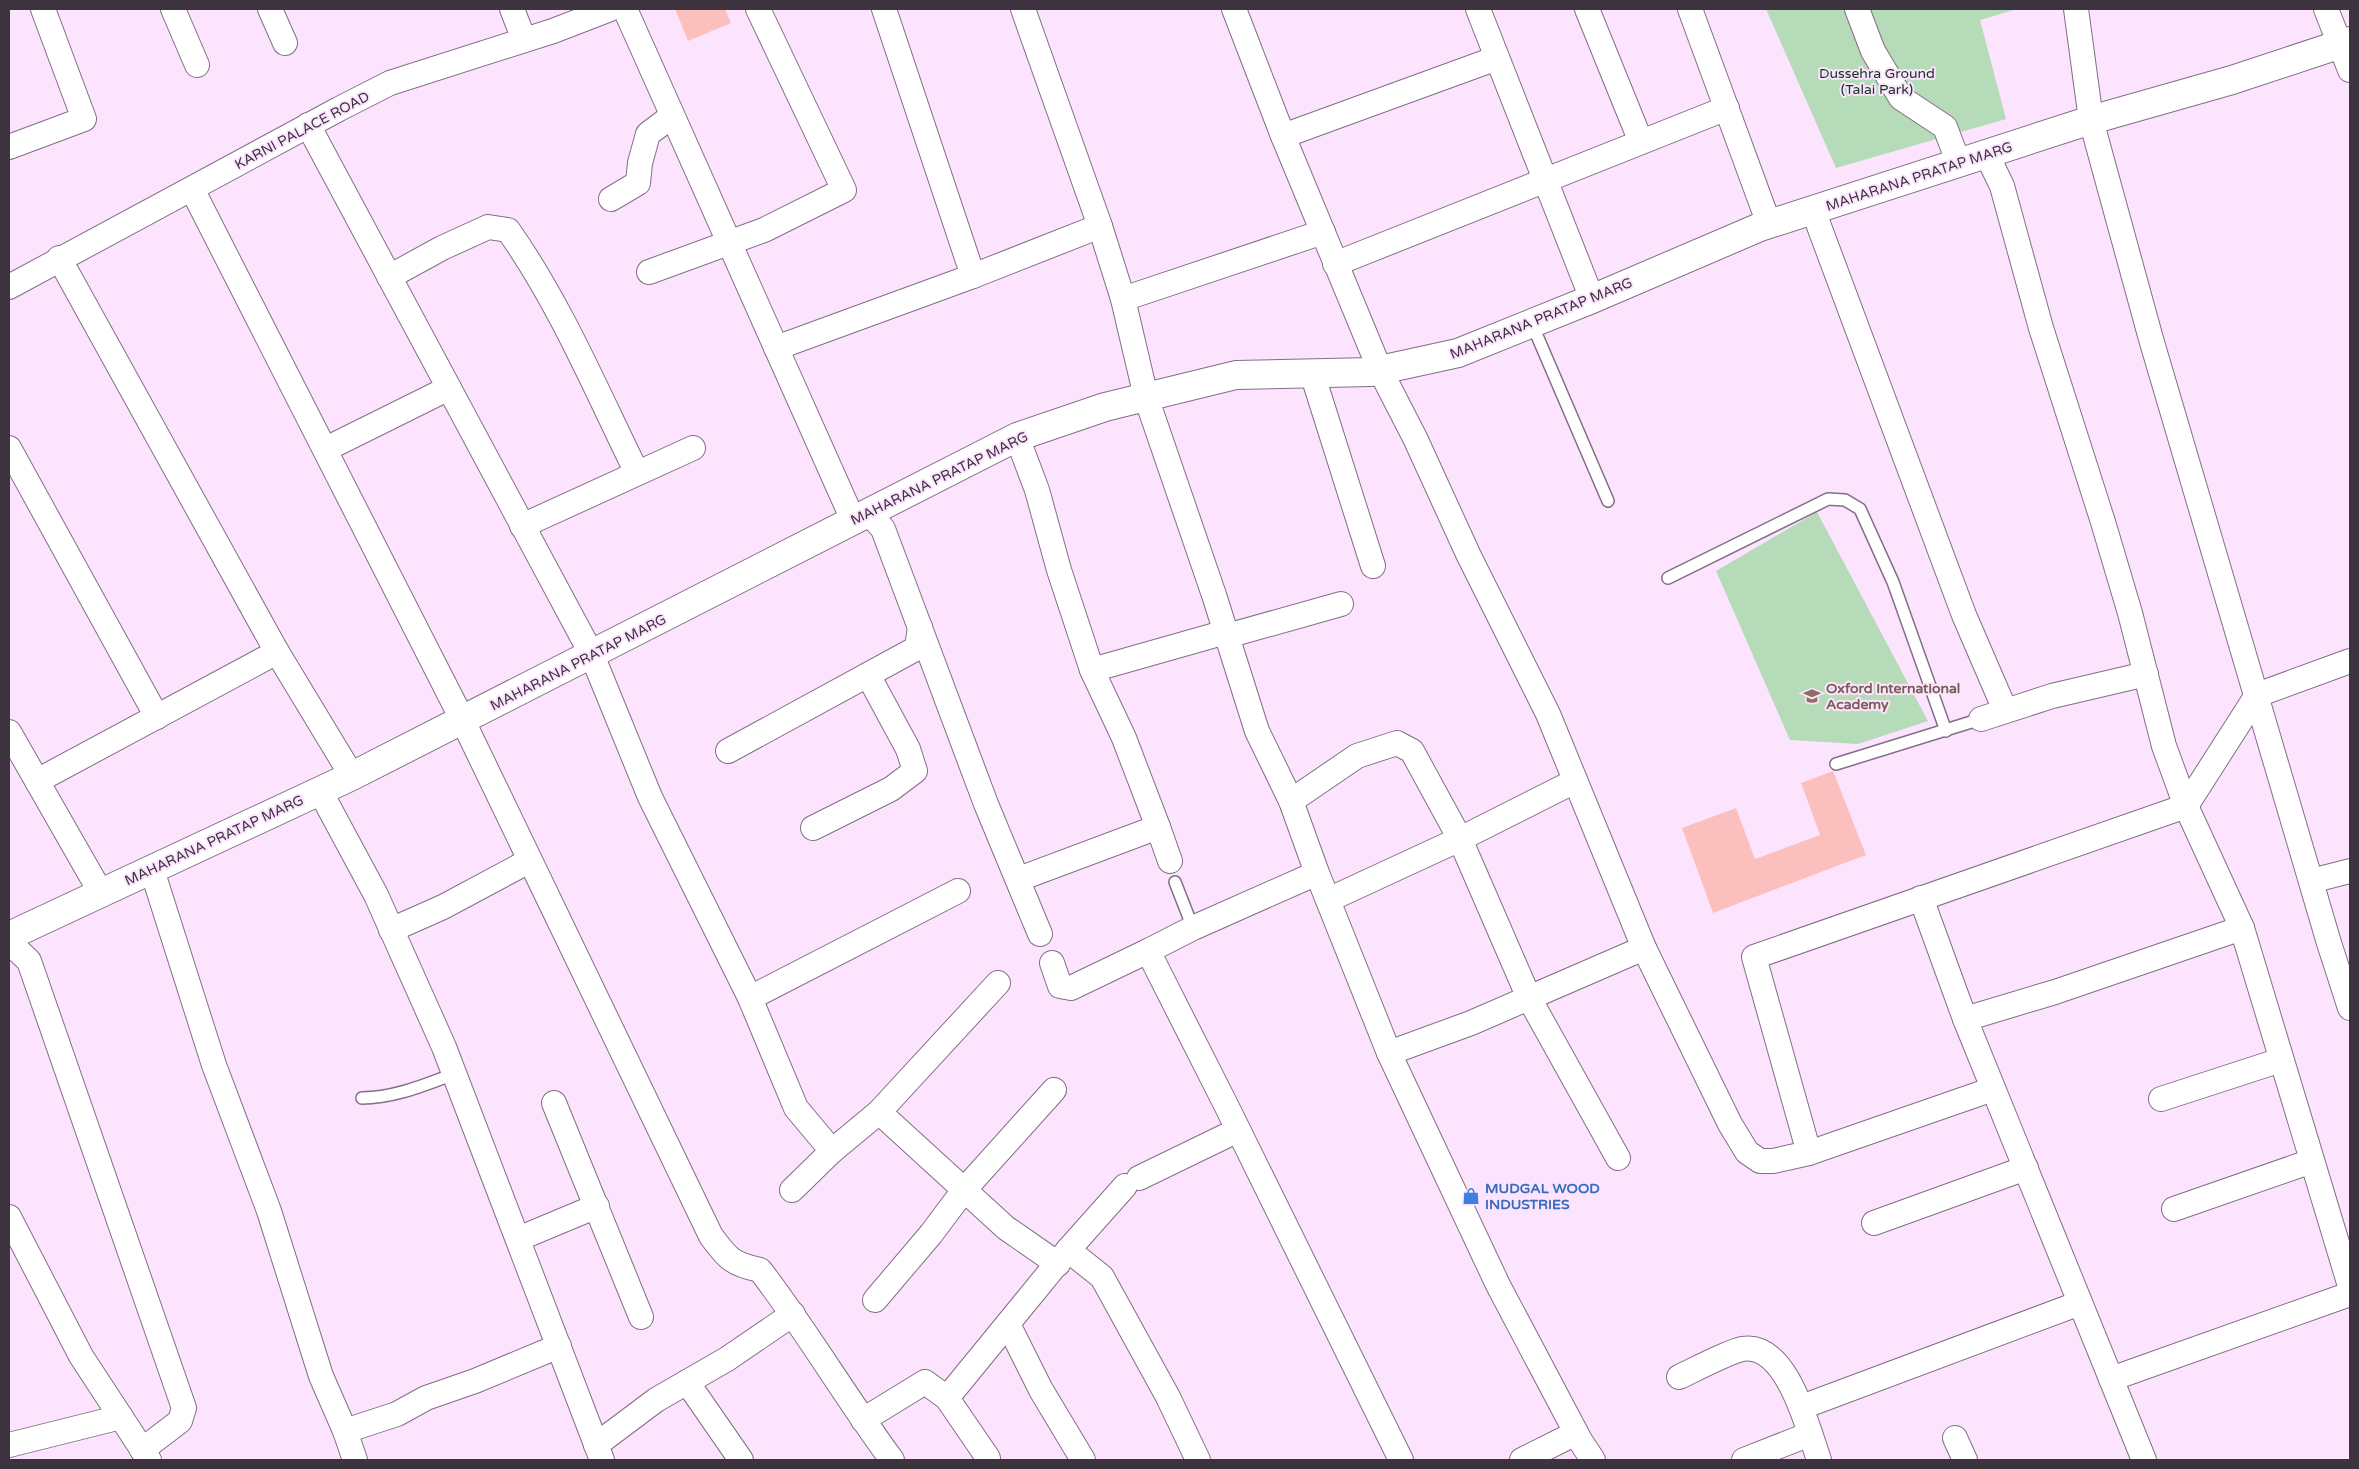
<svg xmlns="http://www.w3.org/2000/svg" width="2359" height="1469" font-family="'Varela Round',sans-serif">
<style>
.green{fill:#b5dbb9}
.building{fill:#fbc0bd}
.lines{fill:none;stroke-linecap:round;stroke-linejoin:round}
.service-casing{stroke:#836e86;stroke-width:14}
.minor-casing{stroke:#836e86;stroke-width:26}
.tertiary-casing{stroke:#836e86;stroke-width:30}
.service{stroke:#fff;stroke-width:11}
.minor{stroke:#fff;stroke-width:24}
.tertiary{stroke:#fff;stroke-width:28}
.labels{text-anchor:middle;stroke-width:4;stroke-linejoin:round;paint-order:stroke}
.park-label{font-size:14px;fill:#113819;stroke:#fce4ff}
.street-label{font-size:14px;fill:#3c333e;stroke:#fce4ff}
.education-label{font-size:14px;font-weight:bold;fill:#785e54;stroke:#fce4ff;text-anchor:start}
.shop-label{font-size:14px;font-weight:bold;fill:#366cbe;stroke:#fce4ff;text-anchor:start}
</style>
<rect width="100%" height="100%" fill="#fce4ff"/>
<g class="green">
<polygon points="1766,9 2017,9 1980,20 2006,119 1836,168"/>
<polygon points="1817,512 1928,721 1858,744 1790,740 1716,571"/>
</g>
<g class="building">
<polygon points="675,9 725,9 731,23 688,41"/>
<polygon points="1833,771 1866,855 1713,913 1682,828 1736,808 1755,859 1820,835 1801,783"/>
</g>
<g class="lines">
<g class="service-casing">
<g id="service">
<polyline points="1532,324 1608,501"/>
<polyline points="1668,578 1828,499 1845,500 1860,509 1893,582 1946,731"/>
<polyline points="1836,764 1981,719"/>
<polyline points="1175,882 1193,928"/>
<path d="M362 1098C394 1098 424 1085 454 1074"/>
</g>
</g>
<g class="minor-casing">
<g id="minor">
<polyline points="173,9 197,65"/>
<polyline points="270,9 285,43"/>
<polyline points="512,9 524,40"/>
<polyline points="625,9 853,520"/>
<polyline points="884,9 973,276"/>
<polyline points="1023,9 1100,226 1123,299 1146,397 1214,595 1257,731 1291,801 1317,873 1389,1053 1498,1285 1581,1442 1593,1460"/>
<polyline points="1234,9 1283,136 1380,370 1415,438 1469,556 1548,714 1644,948 1471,1023 1389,1053"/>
<polyline points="1478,9 1592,299"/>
<polyline points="1587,9 1641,142"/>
<polyline points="1690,9 1769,224"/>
<polyline points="1857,9 1873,51 1901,98 1945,127 1959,164"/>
<polyline points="2076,9 2091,120 2151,339 2329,943 2350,1008"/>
<polyline points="2326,9 2350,70"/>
<polyline points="308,125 592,655 650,797 750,998 796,1108 832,1151"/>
<polyline points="1283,136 1497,58"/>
<polyline points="9,147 84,119 43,9"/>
<polyline points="1987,155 2002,186 2041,328 2103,522 2130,613 2164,746 2186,806 2242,928 2350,1286"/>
<path d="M192 189 463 721 711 1236C728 1259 732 1264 760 1270 807 1331 846 1398 892 1460"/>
<polyline points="611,199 638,183 640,163 648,134 672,116"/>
<polyline points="1813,210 1964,615 2005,710"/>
<polyline points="59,258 277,652 352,776"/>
<polyline points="1335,264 1727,108"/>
<polyline points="649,272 764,230 844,190 758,9"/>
<path d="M389 277 442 248 488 227 508 230C561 305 597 392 637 473"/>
<polyline points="9,287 339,109 390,83 553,31 610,9"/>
<polyline points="1123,299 1323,232"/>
<polyline points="776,348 973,276 1100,226"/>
<polyline points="1312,373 1373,566"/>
<polyline points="1017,437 1037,490 1059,570 1092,670 1124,738 1158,827 1019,879"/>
<polyline points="9,448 157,717"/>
<polyline points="326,449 449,388"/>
<polyline points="868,512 883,529 986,804 1040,934"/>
<polyline points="522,526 693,448"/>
<polyline points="1227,636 1341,604"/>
<polyline points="1092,670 1226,632"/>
<polyline points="1981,719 2052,696 2146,674"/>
<polyline points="9,732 101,893"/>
<polyline points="728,751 917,648 920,627"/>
<polyline points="37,781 277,652"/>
<polyline points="320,791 376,895 444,1047 602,1460"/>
<polyline points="1291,801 1357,756 1397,743 1412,751 1460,839 1529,998 1618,1158"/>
<polyline points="1158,827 1170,861"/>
<polyline points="813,828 891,789 915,771 908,749 868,675"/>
<polyline points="152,870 214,1065 269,1211 321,1376 345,1431 355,1460"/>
<polyline points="1317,873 1193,928 1148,951 1226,1105 1401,1460"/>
<polyline points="2311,881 2350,871"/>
<polyline points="1921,898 1965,1019 2144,1460"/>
<polyline points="1328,900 1460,839 1575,781"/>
<polyline points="391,930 443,907 529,861"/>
<polyline points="9,942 29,961 184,1408 180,1421 142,1450"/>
<polyline points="1644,948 1730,1124 1747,1152 1760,1161 1773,1161 1809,1153 1993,1089"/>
<polyline points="1052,963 1060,986 1071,988 1148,951"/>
<polyline points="750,998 958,891"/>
<polyline points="1965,1019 2055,992 2242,928"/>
<polyline points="2161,1099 2281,1060"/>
<polyline points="554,1103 641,1317"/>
<polyline points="879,1112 1006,1228 1058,1264"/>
<polyline points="1809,1153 1754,957 2186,806 2257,695 2350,661"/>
<polyline points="1139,1178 1238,1130"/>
<polyline points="792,1190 832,1151 879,1112 998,983"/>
<polyline points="2174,1209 2312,1161"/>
<polyline points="9,1217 81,1356 149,1460"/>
<polyline points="1874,1223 2026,1168"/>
<polyline points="518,1239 597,1206"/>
<polyline points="1068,1250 1102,1277 1168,1397 1198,1460"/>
<polyline points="875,1300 931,1234 964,1190 1054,1090"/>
<polyline points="1008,1324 1041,1390 1083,1460"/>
<path d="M1679 1377C1694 1370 1728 1352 1742 1349 1787 1341 1808 1429 1819 1460"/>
<polyline points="2111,1379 2350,1294"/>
<polyline points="687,1382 741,1460"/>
<polyline points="947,1398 1068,1250 1125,1186"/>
<polyline points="1802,1407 2080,1303"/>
<polyline points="863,1420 925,1382 947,1398 988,1458"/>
<polyline points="345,1431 397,1414 426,1398 475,1381 559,1346"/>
<polyline points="1955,1438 1965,1460"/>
<polyline points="9,1445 121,1417"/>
<polyline points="596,1445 656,1400 727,1359 793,1314"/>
<polyline points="1522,1460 1576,1433"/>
<polyline points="1744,1460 1810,1434"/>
</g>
</g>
<g class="tertiary-casing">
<polyline id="tertiary" points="9,936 352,776 1017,437 1105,407 1236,375 1371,372 1458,353 1592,299 1760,227 2091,120 2232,80 2350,41"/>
</g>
<use href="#service" class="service"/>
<use href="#minor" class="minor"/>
<use href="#tertiary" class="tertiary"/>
</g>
<defs>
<g id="school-bare" transform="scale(1.35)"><path d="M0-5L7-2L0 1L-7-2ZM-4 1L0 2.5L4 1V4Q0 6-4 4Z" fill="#8d6e63" stroke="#fce4ff" stroke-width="2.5" paint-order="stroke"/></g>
<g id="shop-bare" transform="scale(1.35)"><path d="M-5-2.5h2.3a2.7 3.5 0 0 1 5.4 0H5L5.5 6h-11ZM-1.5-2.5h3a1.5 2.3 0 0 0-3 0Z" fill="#3f7fe0" stroke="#fce4ff" stroke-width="2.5" paint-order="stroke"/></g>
</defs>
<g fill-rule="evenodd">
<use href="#school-bare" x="1812" y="696"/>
<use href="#shop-bare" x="1471" y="1196"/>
</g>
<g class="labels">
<g class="park-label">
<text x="1877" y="78">Dussehra Ground<tspan x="1877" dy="16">(Talai Park)</tspan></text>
</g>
<g class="street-label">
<text transform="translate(302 130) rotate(-28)" y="5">KARNI PALACE ROAD</text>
<text transform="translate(1919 176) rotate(-18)" y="5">MAHARANA PRATAP MARG</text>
<text transform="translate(1541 318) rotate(-22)" y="5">MAHARANA PRATAP MARG</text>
<text transform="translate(939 478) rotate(-26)" y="5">MAHARANA PRATAP MARG</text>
<text transform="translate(578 662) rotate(-27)" y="5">MAHARANA PRATAP MARG</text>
<text transform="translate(214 840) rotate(-25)" y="5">MAHARANA PRATAP MARG</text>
</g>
<g class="education-label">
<text x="1826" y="693">Oxford International<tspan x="1826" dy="16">Academy</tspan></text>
</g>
<g class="shop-label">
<text x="1485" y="1193">MUDGAL WOOD<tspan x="1485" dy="16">INDUSTRIES</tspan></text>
</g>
</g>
<rect width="2359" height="1469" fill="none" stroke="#3c333e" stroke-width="20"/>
</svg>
